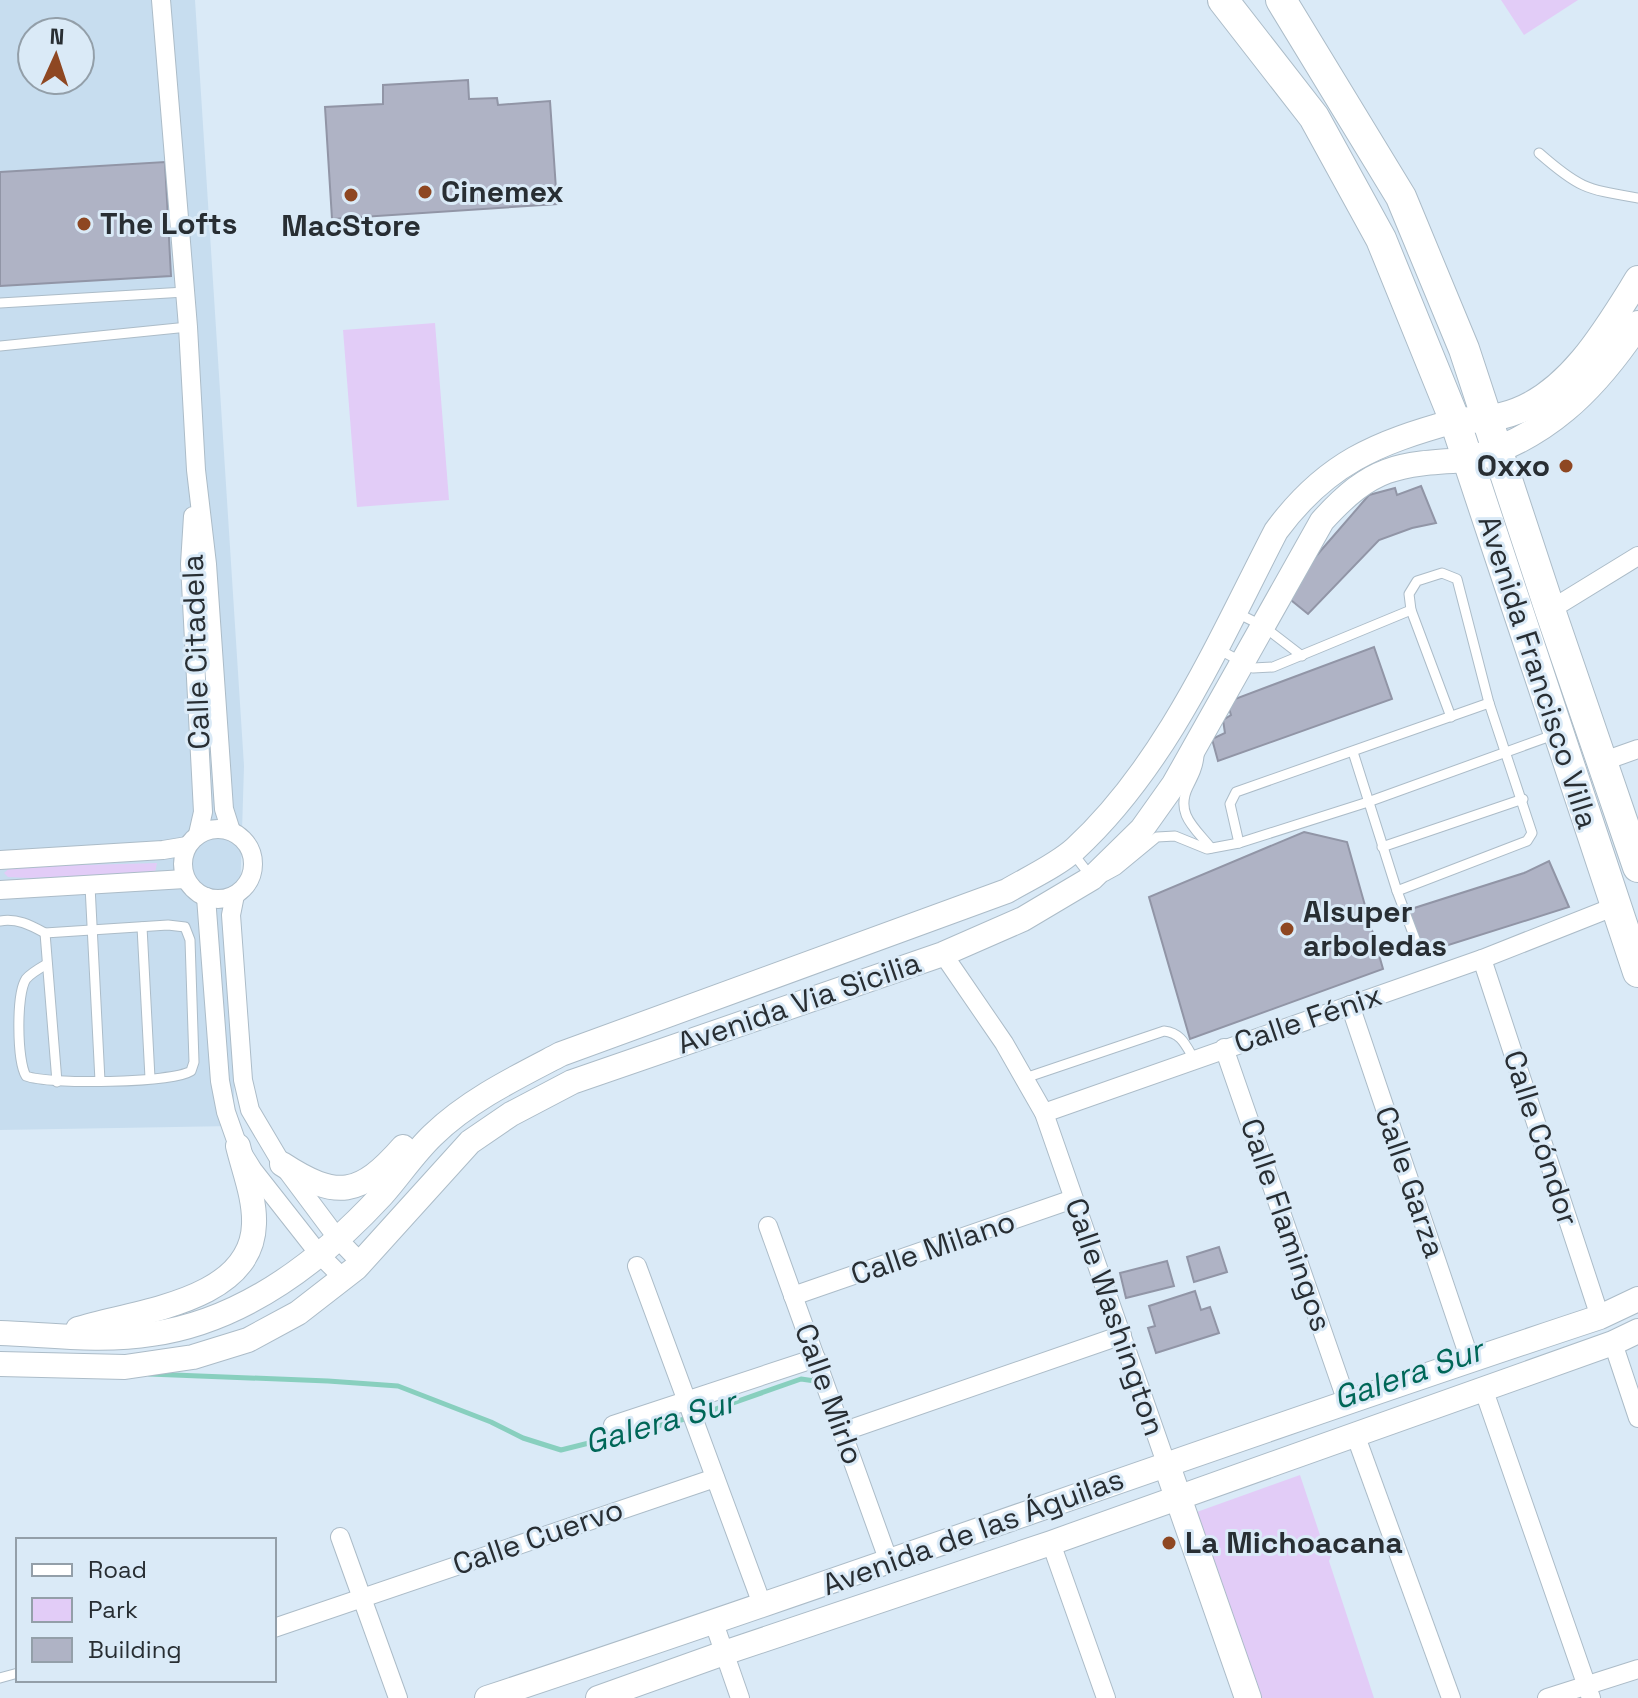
<svg xmlns="http://www.w3.org/2000/svg" width="1638" height="1698" font-family="'Space Grotesk',sans-serif">
<style>
.built{fill:#c7ddef;fill-rule:evenodd}
.green{fill:#e2ccf7}
.lines{fill:none;stroke-linecap:round;stroke-linejoin:round}
.stream{stroke:#88cfbe;stroke-width:5}
.building{fill:#afb3c5;stroke:#9195a6;stroke-width:2}
.service-casing{stroke:#acbcc8;stroke-width:11}
.minor-casing{stroke:#acbcc8;stroke-width:20}
.tertiary-casing{stroke:#acbcc8;stroke-width:26}
.secondary-casing{stroke:#acbcc8;stroke-width:28}
.primary-casing{stroke:#acbcc8;stroke-width:32}
.service{stroke:#fff;stroke-width:9}
.minor{stroke:#fff;stroke-width:18}
.tertiary{stroke:#fff;stroke-width:24}
.secondary{stroke:#fff;stroke-width:26}
.primary{stroke:#fff;stroke-width:30}
.poi-dot{fill:#8e4722;stroke:#daeaf7;stroke-width:3}
.labels{text-anchor:middle;stroke-width:6;stroke-linejoin:round;paint-order:stroke}
.poi-label{font-size:30px;font-weight:bold;fill:#282e33;stroke:#daeaf7;text-anchor:start}
.street-label{font-size:30px;fill:#282e33;stroke:#daeaf7}
.water-label{font-size:32px;font-style:italic;fill:#006758;stroke:#daeaf7}
</style>
<rect width="100%" height="100%" fill="#daeaf7"/>
<path class="built" d="M0 0H195L244 766 233 1126 0 1130ZM32 32H80V80H32Z"/>
<g class="green">
<polygon points="1501,0 1578,0 1524,35"/>
<polygon points="435,323 449,500 357,507 343,330"/>
<polygon points="157,863 155,873 28,878 8,877 4,873 11,867"/>
<polygon points="1300,1475 1326,1553 1331,1556 1329,1561 1374,1698 1259,1698 1194,1513"/>
</g>
<g class="lines">
<polyline class="stream" points="149,1374 328,1381 398,1386 491,1422 523,1438 561,1450 693,1417 801,1379 815,1381 818,1385"/>
</g>
<g class="building">
<polygon points="468,80 469,99 497,98 498,105 550,101 557,204 332,219 325,107 383,104 383,85"/>
<polygon points="165,162 171,276 0,286 0,172"/>
<polygon points="1421,486 1436,523 1412,528 1379,540 1308,614 1286,596 1317,555 1369,495 1395,488 1397,495"/>
<polygon points="1374,647 1392,699 1218,761 1212,739 1225,733 1223,720 1231,715 1227,702"/>
<polygon points="1304,832 1347,842 1383,969 1190,1039 1149,897"/>
<polygon points="1549,861 1569,907 1423,953 1408,910 1524,873"/>
<polygon points="1219,1247 1227,1272 1194,1282 1187,1257"/>
<polygon points="1167,1261 1174,1286 1126,1298 1120,1273"/>
<polygon points="1195,1291 1201,1310 1210,1307 1219,1333 1156,1353 1148,1328 1155,1326 1149,1306"/>
</g>
<g class="lines">
<g class="service-casing">
<g id="service">
<path d="M1539 153C1580 189 1586 189 1638 198"/>
<polyline points="0,303 185,292"/>
<polyline points="0,346 188,327"/>
<polyline points="1235,612 1263,626 1302,656"/>
<polyline points="1218,649 1253,668 1273,667 1411,610"/>
<polyline points="1353,752 1397,891 1527,841 1532,833 1489,703 1457,579 1442,573 1417,581 1409,594 1411,610 1451,717"/>
<path d="M1199 756C1198 768 1193 777 1188 787 1175 814 1195 828 1211 848"/>
<polyline points="1239,843 1230,804 1236,792 1489,703"/>
<polyline points="1382,847 1523,799"/>
<polyline points="1072,852 1092,878"/>
<polyline points="1106,876 1117,870 1157,837 1175,836 1207,849 1239,843 1368,802 1556,734"/>
<polyline points="90,886 100,1081"/>
<polyline points="1397,891 1417,944"/>
<path d="M0 921C17 918 30 925 45 933L168 925 185 927 190 940 194 1062 191 1071C172 1083 49 1085 26 1076 17 1061 16 994 26 979 31 973 40 968 47 964"/>
<polyline points="142,927 150,1078"/>
<polyline points="45,933 57,1082"/>
<path d="M1025 1078 1164 1031C1181 1033 1185 1044 1194 1059"/>
<polyline points="0,1678 18,1673"/>
</g>
</g>
<g class="minor-casing">
<g id="minor">
<polyline points="161,0 188,327 196,470 207,564 224,809 231,831"/>
<polyline points="193,516 190,564 203,812 198,834"/>
<polyline points="1550,610 1638,556"/>
<polyline points="1604,761 1638,749"/>
<circle cx="218" cy="864" r="35"/>
<polyline points="0,860 163,850 187,846"/>
<polyline points="0,890 185,879"/>
<polyline points="235,895 231,915 243,1080 250,1110 282,1164 338,1239 361,1263"/>
<polyline points="206,897 220,1081 226,1112 238,1146 253,1170 319,1254 343,1278"/>
<polyline points="943,954 1004,1043 1044,1113 1166,1463"/>
<polyline points="1482,959 1600,1317"/>
<polyline points="1350,1005 1470,1360"/>
<polyline points="1224,1048 1347,1402"/>
<polyline points="1044,1113 1482,959 1616,906"/>
<polyline points="768,1226 889,1562"/>
<polyline points="637,1266 763,1607"/>
<polyline points="793,1296 1073,1199"/>
<polyline points="1613,1343 1638,1418"/>
<polyline points="1483,1388 1591,1698"/>
<polyline points="613,1425 816,1358"/>
<polyline points="842,1432 1122,1335"/>
<polyline points="1355,1434 1451,1698"/>
<polyline points="340,1537 398,1698"/>
<polyline points="1051,1543 1106,1698"/>
<polyline points="714,1623 740,1698"/>
<polyline points="274,1628 715,1478"/>
<polyline points="1547,1698 1638,1669"/>
</g>
</g>
<g class="tertiary-casing">
<g id="tertiary">
<path d="M282 1164C337 1200 360 1196 403 1147"/>
<path d="M78 1329C136 1311 252 1302 254 1224 255 1198 244 1171 238 1146"/>
<path d="M0 1333C50 1335 102 1342 152 1334 243 1321 321 1261 382 1195 399 1176 414 1153 433 1135 469 1100 517 1077 561 1054L1007 891C1029 878 1056 866 1075 849 1167 764 1219 641 1276 531 1326 463 1376 443 1455 421"/>
<path d="M0 1364 125 1367 193 1357 248 1340 298 1313 356 1268 470 1142 511 1114 572 1082 943 954 1023 919 1092 878 1142 829 1174 784 1322 521C1372 466 1396 464 1467 460"/>
<path d="M487 1698C860 1575 1227 1440 1600 1317L1638 1299"/>
<polyline points="598,1698 724,1653 1051,1543 1613,1343 1638,1331"/>
</g>
</g>
<g class="secondary-casing">
<g id="secondary">
<path d="M1455 421C1476 420 1497 419 1517 411 1572 390 1608 327 1638 279"/>
<path d="M1467 460C1545 439 1594 390 1638 324"/>
<polyline points="1166,1463 1248,1698"/>
</g>
</g>
<g class="primary-casing">
<g id="primary">
<polyline points="1223,0 1314,117 1381,239 1455,421 1638,972"/>
<polyline points="1281,0 1401,197 1464,349 1550,610 1638,867"/>
</g>
</g>
<use href="#service" class="service"/>
<use href="#minor" class="minor"/>
<use href="#tertiary" class="tertiary"/>
<use href="#secondary" class="secondary"/>
<use href="#primary" class="primary"/>
</g>
<g class="poi-dot">
<circle cx="425" cy="192" r="8"/>
<circle cx="351" cy="195" r="8"/>
<circle cx="84" cy="224" r="8"/>
<circle cx="1566" cy="466" r="8"/>
<circle cx="1287" cy="929" r="8"/>
<circle cx="1169" cy="1543" r="8"/>
</g>
<g class="labels">
<g class="poi-label">
<text x="441" y="202">Cinemex</text>
<text x="100" y="234">The Lofts</text>
<text x="351" y="236" text-anchor="middle">MacStore</text>
<text x="1550" y="476" text-anchor="end">Oxxo</text>
<text x="1303" y="922">Alsuper<tspan x="1303" dy="34">arboledas</tspan></text>
<text x="1185" y="1553">La Michoacana</text>
</g>
<g class="street-label">
<text transform="translate(196 652) rotate(-92)" y="10">Calle Citadela</text>
<text transform="translate(1538 672) rotate(72)" y="10">Avenida Francisco Villa</text>
<text transform="translate(799 1003) rotate(-19)" y="10">Avenida Via Sicilia</text>
<text transform="translate(1308 1019) rotate(-19)" y="10">Calle Fénix</text>
<text transform="translate(1541 1138) rotate(72)" y="10">Calle Cóndor</text>
<text transform="translate(1410 1182) rotate(71)" y="10">Calle Garza</text>
<text transform="translate(1286 1225) rotate(71)" y="10">Calle Flamingos</text>
<text transform="translate(933 1248) rotate(-19)" y="10">Calle Milano</text>
<text transform="translate(1115 1317) rotate(71)" y="10">Calle Washington</text>
<text transform="translate(829 1394) rotate(70)" y="10">Calle Mirlo</text>
<text transform="translate(973 1532) rotate(-20)" y="10">Avenida de las Águilas</text>
<text transform="translate(538 1537) rotate(-19)" y="10">Calle Cuervo</text>
</g>
<g class="water-label">
<text transform="translate(1408 1374) rotate(-19)" y="11">Galera Sur</text>
<text transform="translate(660 1422) rotate(-16)" y="11">Galera Sur</text>
</g>
</g>
<rect x="16" y="1538" width="260" height="144" fill="#daeaf7" stroke="#939fa9" stroke-width="2"/>
<rect x="32" y="1564" width="40" height="12" fill="#ffffff" stroke="#939fa9" stroke-width="2"/>
<text x="88" y="1578" font-size="24" fill="#282e33">Road</text>
<rect x="32" y="1598" width="40" height="24" fill="#e2ccf7" stroke="#939fa9" stroke-width="2"/>
<text x="88" y="1618" font-size="24" fill="#282e33">Park</text>
<rect x="32" y="1638" width="40" height="24" fill="#afb3c5" stroke="#939fa9" stroke-width="2"/>
<text x="88" y="1658" font-size="24" fill="#282e33">Building</text>
<g transform="translate(56 56) rotate(3)"><circle r="38" fill="#daeaf7" stroke="#939fa9" stroke-width="2"/>
<path d="M0-6L14 30L0 20L-14 30Z" fill="#8e4722"/>
<text y="-12" font-size="22" font-weight="bold" text-anchor="middle" fill="#282e33">N</text>
</g>
</svg>
